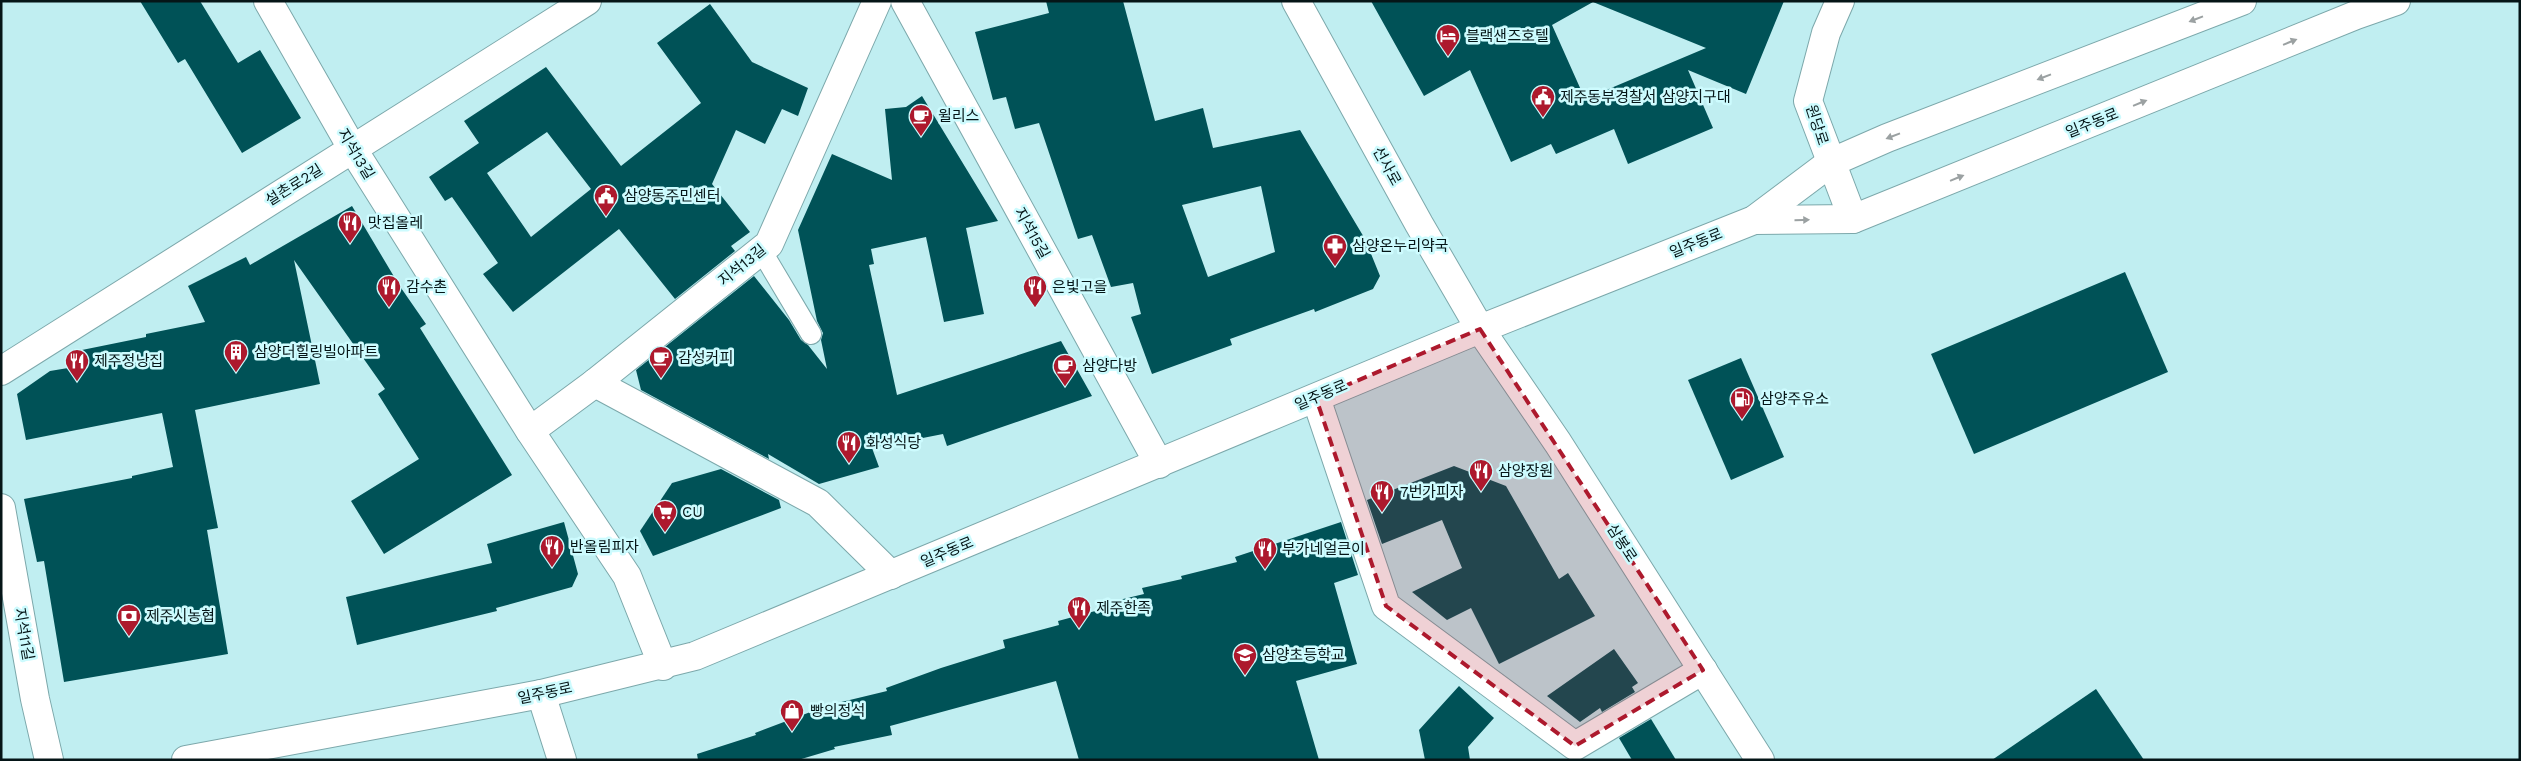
<svg xmlns="http://www.w3.org/2000/svg" width="2521" height="761" font-family="'Work Sans','Noto Sans KR',sans-serif">
<style>
.building{fill:#005257;fill-rule:evenodd}
.lines{fill:none;stroke-linecap:round;stroke-linejoin:round}
.lane-casing{stroke:#7ca8ab;stroke-width:22}
.street-casing{stroke:#7ca8ab;stroke-width:30}
.secondary-casing{stroke:#7ca8ab;stroke-width:30}
.lane{stroke:#fff;stroke-width:20}
.street{stroke:#fff;stroke-width:28}
.secondary{stroke:#fff;stroke-width:28}
.oneway{fill:#9ba1a2}
.marked{fill:#ad192d;fill-opacity:0.2;stroke:#ad192d;stroke-width:4;stroke-dasharray:10 6;stroke-linejoin:round}
.labels{text-anchor:middle;stroke-width:5;stroke-linejoin:round;paint-order:stroke}
.poi-label{font-size:15px;fill:#051517;stroke:#cdfbfe;text-anchor:start}
.street-label{font-size:15px;fill:#051517;stroke:#cdfbfe}
</style>
<rect width="100%" height="100%" fill="#c0eef1"/>
<g class="building">
<polygon points="140,1 200,1 238,63 260,50 301,118 242,153 185,59 178,63"/>
<path d="M1046 1H1123L1155 121 1203 108 1213 148 1300 130 1365 239 1380 276 1373 289 1315 312 1314 309 1230 339 1232 345 1152 374 1131 317 1141 314 1133 283 1111 287 1092 235 1078 239 1039 123 1015 129 1006 97 993 100 975 32 1049 13ZM1261 186 1275 252 1208 277 1182 205Z"/>
<path d="M1371 1H1784L1746 94 1688 70 1713 128 1628 164 1614 129 1556 154 1551 144 1511 162 1470 70 1424 96ZM1593 2 1706 48 1585 99 1552 25Z"/>
<path d="M710 4 752 62 808 88 798 116 782 109 765 144 736 130 712 184 750 232 731 246 735 251 675 299 619 229 513 312 483 274 498 263 452 197 445 201 429 177 479 143 464 121 546 67 621 166 701 103 657 43ZM547 132 591 189 531 237 487 173Z"/>
<polygon points="922,96 998,221 966,228 984,314 944,322 926,237 871,249 874,264 869,265 897,395 1061,341 1092,396 947,446 943,434 872,448 879,467 819,484 768,454 769,459 641,390 636,370 754,276 789,320 801,340 808,345 827,369 821,340 823,333 817,321 798,230 832,154 892,180 885,109 906,107"/>
<polygon points="352,206 399,285 426,324 420,328 512,475 384,554 351,501 419,459 378,394 385,389 294,260 320,384 195,410 218,528 207,530 228,654 64,682 44,561 37,562 24,499 132,478 132,476 173,467 162,413 26,440 17,394 50,371 80,366 77,351 146,337 146,334 205,322 188,286 246,257 250,265"/>
<polygon points="2125,272 2168,372 1974,454 1931,354"/>
<polygon points="1741,358 1784,457 1731,480 1688,380"/>
<polygon points="1454,466 1506,486 1559,579 1568,573 1595,616 1499,664 1471,608 1447,620 1412,592 1462,568 1442,520 1382,544 1367,500"/>
<polygon points="721,469 779,500 781,508 653,556 640,531 672,483"/>
<polygon points="564,522 578,574 572,587 496,608 497,611 357,645 346,597 492,563 487,544"/>
<polygon points="1341,522 1358,575 1334,583 1357,664 1296,681 1319,760 1079,760 1056,681 890,726 892,735 834,747 835,749 798,760 698,760 697,754 756,735 755,733 829,705 887,691 886,688 941,668 1005,648 1003,640 1059,625 1058,621 1099,610 1098,605 1144,594 1142,588 1182,579 1181,576 1237,562 1235,557"/>
<polygon points="1614,649 1638,683 1632,687 1635,692 1602,712 1600,708 1580,722 1547,696"/>
<polygon points="1459,686 1494,718 1468,747 1470,760 1425,760 1419,730"/>
<polygon points="2096,689 2144,760 1992,760"/>
<polygon points="1651,719 1676,760 1632,760 1619,738"/>
</g>
<g class="lines">
<g class="lane-casing">
<polyline id="lane" points="761,250 811,334"/>
</g>
<g class="street-casing">
<g id="street">
<polyline points="268,1 352,148 530,431 627,576 663,666"/>
<polyline points="905,1 1159,464"/>
<polyline points="1,371 587,1"/>
<polyline points="595,383 818,503 891,575"/>
<polyline points="1316,398 1386,606 1575,746 1703,670"/>
<polyline points="530,431 595,383 769,244 877,1"/>
<polyline points="1,508 35,699 49,760"/>
<polyline points="541,694 562,760"/>
</g>
</g>
<g class="secondary-casing">
<g id="secondary">
<polyline points="1296,1 1419,224 1480,329 1558,443 1760,760"/>
<polyline points="1840,1 1826,33 1808,101 1853,219"/>
<polyline points="1754,220 1853,219 2356,15 2396,1"/>
<polyline points="186,760 541,694 695,656 1480,329 1754,220 1830,163 1887,138 2242,1"/>
</g>
</g>
<use href="#lane" class="lane"/>
<use href="#street" class="street"/>
<use href="#secondary" class="secondary"/>
</g>
<defs><path id="oneway-solid" d="M-6-.8H1V-3.2L6.5 0L1 3.2V.8H-6Z" transform="scale(1.25)"/></defs>
<g class="oneway">
<use href="#oneway-solid" transform="translate(2196 19) rotate(159)"/>
<use href="#oneway-solid" transform="translate(2290 42) rotate(-22)"/>
<use href="#oneway-solid" transform="translate(2044 77) rotate(159)"/>
<use href="#oneway-solid" transform="translate(2140 103) rotate(-22)"/>
<use href="#oneway-solid" transform="translate(1893 136) rotate(159)"/>
<use href="#oneway-solid" transform="translate(1957 178) rotate(-22)"/>
<use href="#oneway-solid" transform="translate(1802 220) rotate(-1)"/>
</g>
<path class="marked" d="M1480 329 1703 670 1575 746 1386 606 1316 398Z"/>
<defs>
<g id="hotel-pin" transform="scale(1.25)"><path d="M0 17L-7.5 6A9.5 9.5 0 1 1 7.5 6Z" fill="#ad192d" stroke="#cdfbfe"/><path d="M-6-4.5h1.5V1H6V5H4.5V3h-9V5H-6ZM-4 0a1.8 1.8 0 1 1 3.6 0ZM.5 0V-2.5h3Q6-2.5 6 0Z" fill="#fff"/></g>
<g id="civic-pin" transform="scale(1.25)"><path d="M0 17L-7.5 6A9.5 9.5 0 1 1 7.5 6Z" fill="#ad192d" stroke="#cdfbfe"/><path d="M-.6-6.5H3V-4.5H.6V-3L4-1V1h2V6H-6V1h2V-1L-.6-3ZM-1.2 2.5V6h2.4V2.5Z" fill="#fff"/></g>
<g id="cafe-pin" transform="scale(1.25)"><path d="M0 17L-7.5 6A9.5 9.5 0 1 1 7.5 6Z" fill="#ad192d" stroke="#cdfbfe"/><path d="M-5.5-4.5H6V0H3Q3 3.5 0 3.5H-2.5Q-5.5 3.5-5.5 0ZM3-3.2v2h1.7v-2ZM-6 4.5H4V6H-6Z" fill="#fff"/></g>
<g id="restaurant-pin" transform="scale(1.25)"><path d="M0 17L-7.5 6A9.5 9.5 0 1 1 7.5 6Z" fill="#ad192d" stroke="#cdfbfe"/><path d="M-5-6h1v4h1v-4h1v4h1v-4h1v5L-1.5 .5V6h-2V.5L-5-1ZM5-6V6H3V1.5H1.5Q1.5-4 5-6Z" fill="#fff"/></g>
<g id="pharmacy-pin" transform="scale(1.25)"><path d="M0 17L-7.5 6A9.5 9.5 0 1 1 7.5 6Z" fill="#ad192d" stroke="#cdfbfe"/><path d="M-2-6h4v4h4v4h-4v4h-4v-4h-4v-4h4Z" fill="#fff"/></g>
<g id="building-pin" transform="scale(1.25)"><path d="M0 17L-7.5 6A9.5 9.5 0 1 1 7.5 6Z" fill="#ad192d" stroke="#cdfbfe"/><path d="M-4-6H4V6H1V3H-1V6H-4ZM-2.5-4.3h1.7v1.8h-1.7ZM.8-4.3h1.7v1.8H.8ZM-2.5-1h1.7V.8h-1.7ZM.8-1h1.7V.8H.8Z" fill="#fff"/></g>
<g id="fuel-pin" transform="scale(1.25)"><path d="M0 17L-7.5 6A9.5 9.5 0 1 1 7.5 6Z" fill="#ad192d" stroke="#cdfbfe"/><path d="M-5.5-6h7V0h2V4h1.3V-2.5L3-4.5l.8-.8L6-3V5H2.5V1h-1V6h-7ZM-4.2-4.7v3.2H.2V-4.7Z" fill="#fff"/></g>
<g id="supermarket-pin" transform="scale(1.25)"><path d="M0 17L-7.5 6A9.5 9.5 0 1 1 7.5 6Z" fill="#ad192d" stroke="#cdfbfe"/><path d="M-6-5.5h2.5l.6 2H6L4.5 2H-2.5L-4.4-4H-6ZM-1.5 3.2a1.3 1.3 0 1 0 .1 0ZM3 3.2a1.3 1.3 0 1 0 .1 0Z" fill="#fff"/></g>
<g id="bank-pin" transform="scale(1.25)"><path d="M0 17L-7.5 6A9.5 9.5 0 1 1 7.5 6Z" fill="#ad192d" stroke="#cdfbfe"/><path d="M-6-4H6V4H-6ZM0-2.3a2.3 2.3 0 1 0 0 4.6a2.3 2.3 0 1 0 0-4.6Z" fill="#fff"/></g>
<g id="school-pin" transform="scale(1.25)"><path d="M0 17L-7.5 6A9.5 9.5 0 1 1 7.5 6Z" fill="#ad192d" stroke="#cdfbfe"/><path d="M0-5L7-2L0 1L-7-2ZM-4 1L0 2.5L4 1V4Q0 6-4 4Z" fill="#fff"/></g>
<g id="shop-pin" transform="scale(1.25)"><path d="M0 17L-7.5 6A9.5 9.5 0 1 1 7.5 6Z" fill="#ad192d" stroke="#cdfbfe"/><path d="M-5-2.5h2.3a2.7 3.5 0 0 1 5.4 0H5L5.5 6h-11ZM-1.5-2.5h3a1.5 2.3 0 0 0-3 0Z" fill="#fff"/></g>
</defs>
<g fill-rule="evenodd">
<use href="#hotel-pin" x="1448" y="36"/>
<use href="#civic-pin" x="1543" y="97"/>
<use href="#cafe-pin" x="921" y="116"/>
<use href="#civic-pin" x="606" y="196"/>
<use href="#restaurant-pin" x="350" y="223"/>
<use href="#pharmacy-pin" x="1335" y="246"/>
<use href="#restaurant-pin" x="389" y="287"/>
<use href="#restaurant-pin" x="1035" y="287"/>
<use href="#building-pin" x="236" y="352"/>
<use href="#cafe-pin" x="661" y="358"/>
<use href="#restaurant-pin" x="77" y="361"/>
<use href="#cafe-pin" x="1065" y="366"/>
<use href="#fuel-pin" x="1742" y="399"/>
<use href="#restaurant-pin" x="849" y="443"/>
<use href="#restaurant-pin" x="1481" y="471"/>
<use href="#restaurant-pin" x="1382" y="492"/>
<use href="#supermarket-pin" x="665" y="512"/>
<use href="#restaurant-pin" x="552" y="547"/>
<use href="#restaurant-pin" x="1265" y="549"/>
<use href="#restaurant-pin" x="1079" y="608"/>
<use href="#bank-pin" x="129" y="616"/>
<use href="#school-pin" x="1245" y="655"/>
<use href="#shop-pin" x="792" y="711"/>
</g>
<g class="labels">
<g class="poi-label">
<text x="1466" y="41">블랙샌즈호텔</text>
<text x="1560" y="102">제주동부경찰서 삼양지구대</text>
<text x="938" y="121">윌리스</text>
<text x="624" y="201">삼양동주민센터</text>
<text x="368" y="228">맛집올레</text>
<text x="1352" y="251">삼양온누리약국</text>
<text x="406" y="292">감수촌</text>
<text x="1052" y="292">은빛고을</text>
<text x="254" y="357">삼양더힐링빌아파트</text>
<text x="678" y="363">감성커피</text>
<text x="94" y="366">제주정낭집</text>
<text x="1082" y="371">삼양다방</text>
<text x="1760" y="404">삼양주유소</text>
<text x="866" y="448">화성식당</text>
<text x="1498" y="476">삼양장원</text>
<text x="1400" y="497">7번가피자</text>
<text x="682" y="517">CU</text>
<text x="570" y="552">반올림피자</text>
<text x="1282" y="554">부가네얼큰이</text>
<text x="1096" y="613">제주한족</text>
<text x="146" y="621">제주시농협</text>
<text x="1262" y="660">삼양초등학교</text>
<text x="810" y="716">빵의정석</text>
</g>
<g class="street-label">
<text transform="translate(2092 123) rotate(-22)" y="5">일주동로</text>
<text transform="translate(1817 125) rotate(72)" y="5">원당로</text>
<text transform="translate(356 154) rotate(59)" y="5">지석13길</text>
<text transform="translate(1387 166) rotate(61)" y="5">선사로</text>
<text transform="translate(294 185) rotate(-32)" y="5">설촌로2길</text>
<text transform="translate(1032 233) rotate(61)" y="5">지석15길</text>
<text transform="translate(1696 243) rotate(-22)" y="5">일주동로</text>
<text transform="translate(742 265) rotate(-39)" y="5">지석13길</text>
<text transform="translate(1321 395) rotate(-23)" y="5">일주동로</text>
<text transform="translate(1622 543) rotate(57)" y="5">삼봉로</text>
<text transform="translate(947 552) rotate(-23)" y="5">일주동로</text>
<text transform="translate(24 634) rotate(80)" y="5">지석11길</text>
<text transform="translate(545 693) rotate(-12)" y="5">일주동로</text>
</g>
</g>
<rect width="2521" height="761" fill="none" stroke="#051517" stroke-width="5"/>
</svg>
